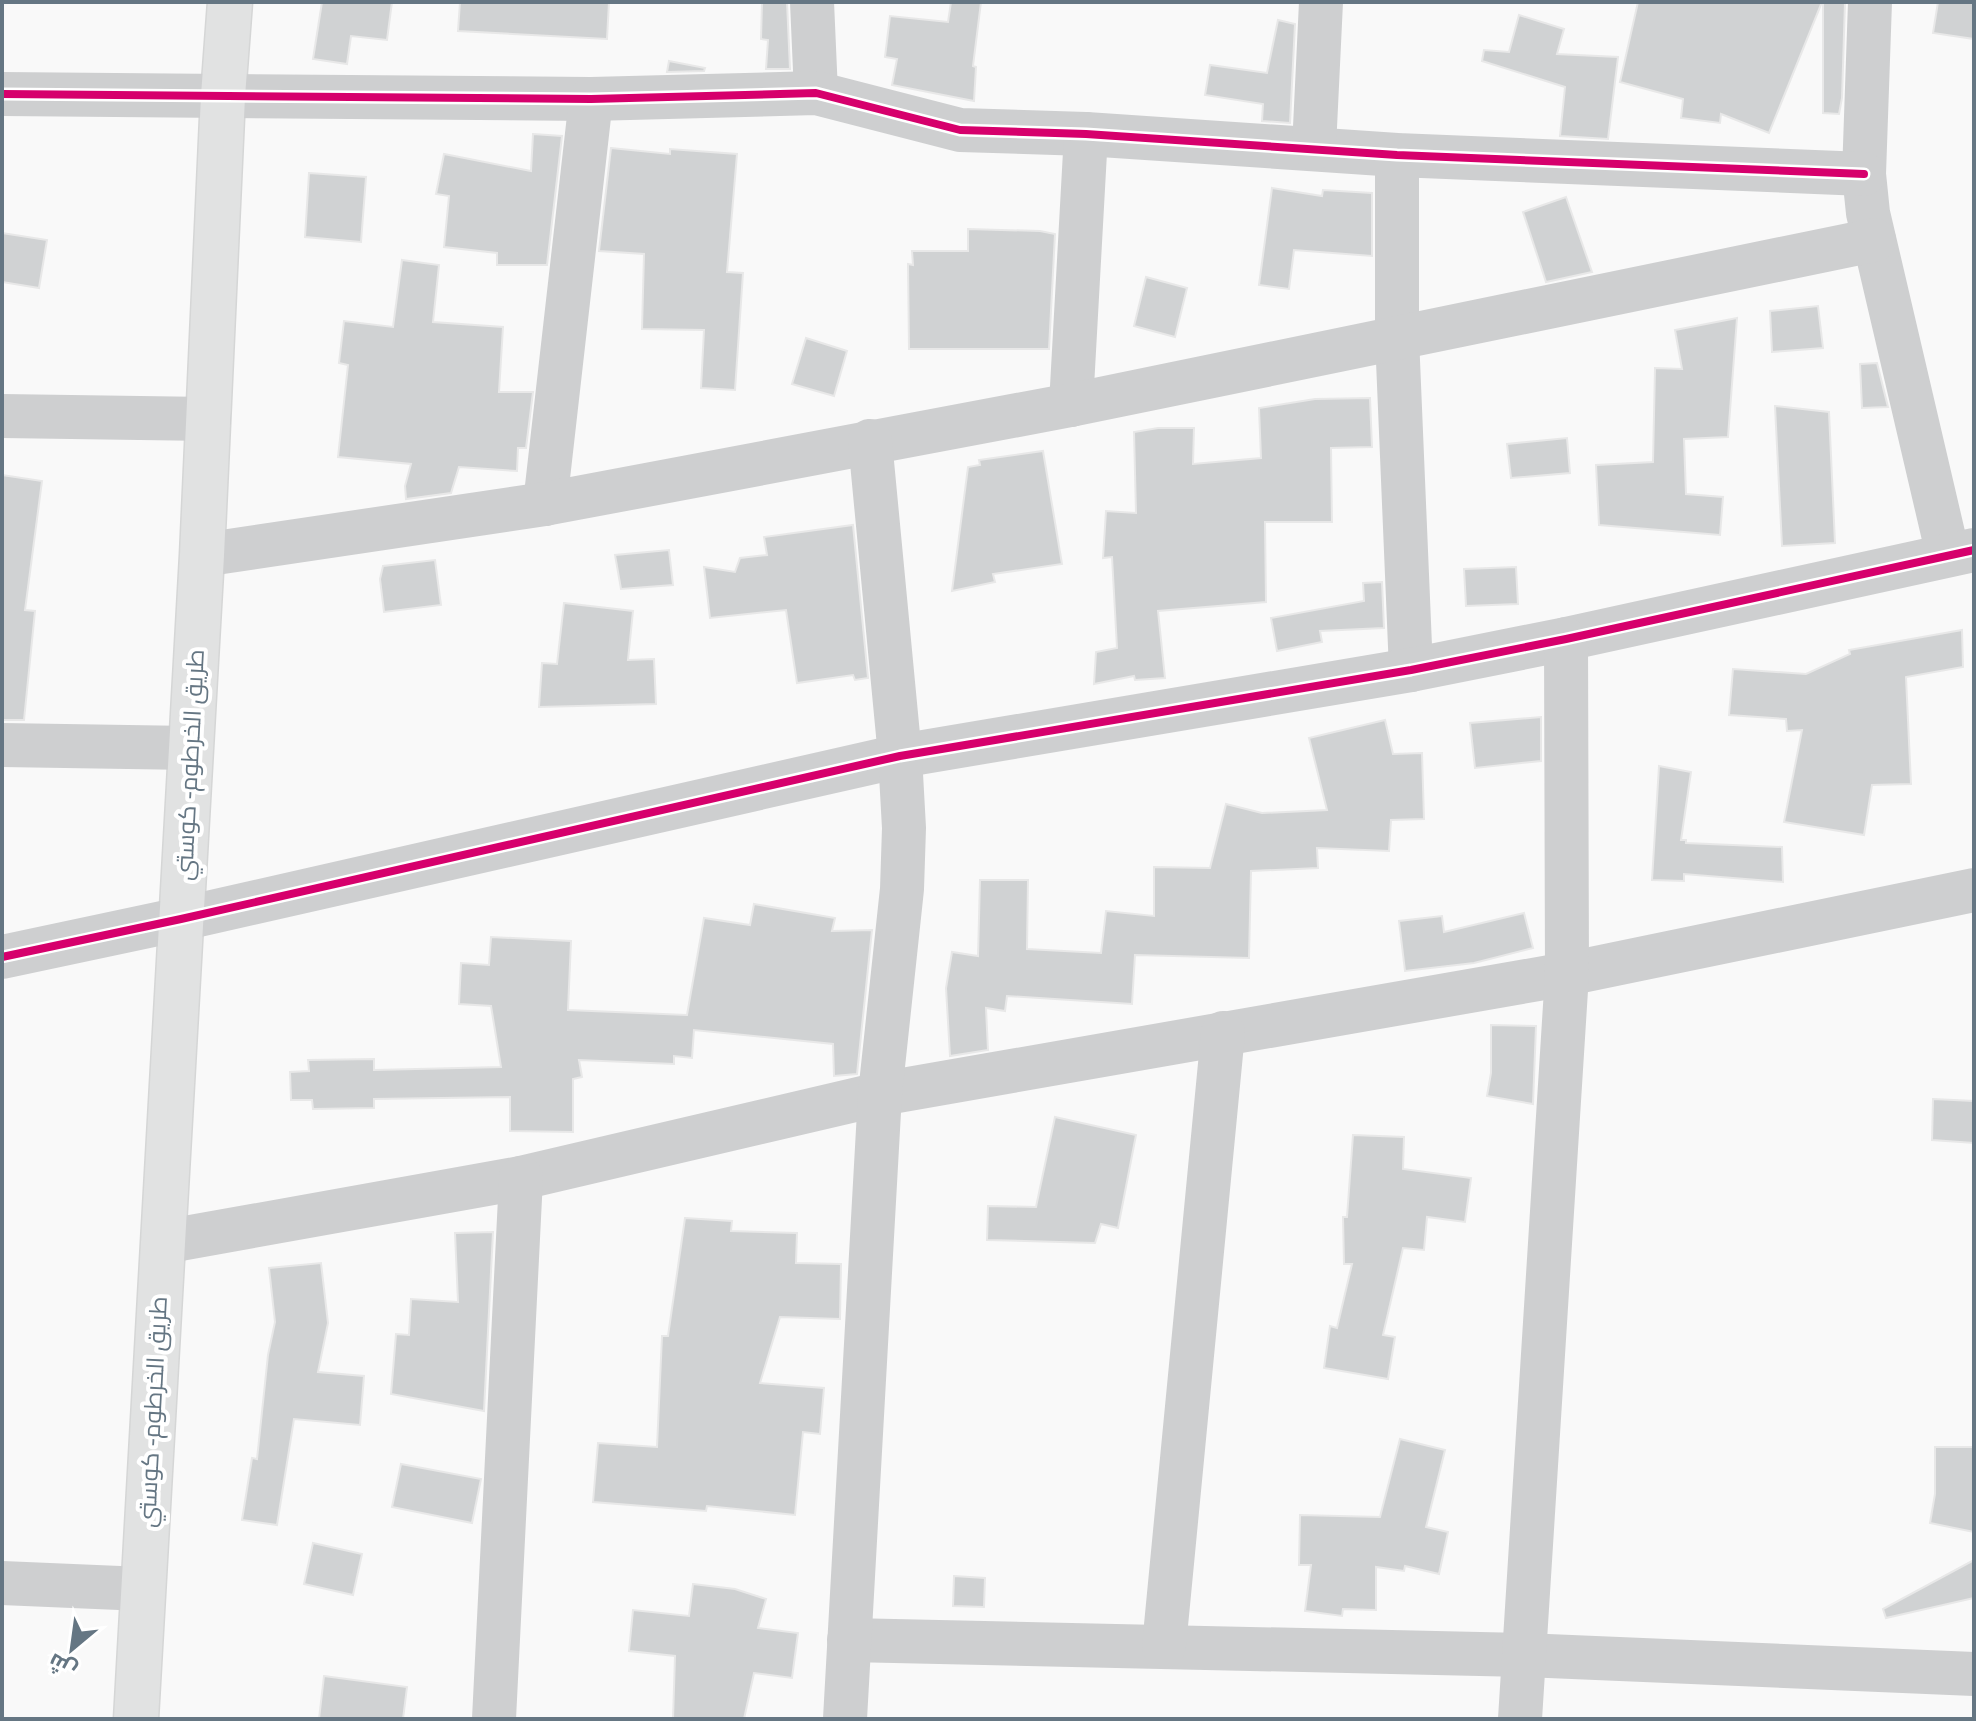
<svg xmlns="http://www.w3.org/2000/svg" width="1976" height="1721" font-family="'Public Sans',Cairo,sans-serif">
<style>
.building{fill:#d0d2d3;stroke:#e8e8e8;stroke-width:2}
.lines{fill:none;stroke-linecap:round;stroke-linejoin:round}
.highway-casing{stroke:#d5d6d6;stroke-width:47}
.minor{stroke:#cecfd0;stroke-width:44}
.highway{stroke:#e1e2e2;stroke-width:44}
.cycleway-casing{stroke:#fff;stroke-width:13}
.cycleway{stroke:#d6006c;stroke-width:8}
.labels{text-anchor:middle;stroke-width:8;stroke-linejoin:round;paint-order:stroke}
.street-label{font-size:24px;fill:#657683;stroke:#fff}
</style>
<rect width="100%" height="100%" fill="#f9f9f9"/>
<g class="building">
<polygon points="322,2 392,2 387,40 351,36 347,64 313,59"/>
<polygon points="460,2 609,2 607,39 458,31"/>
<polygon points="762,2 787,2 790,69 766,69 768,40 761,39"/>
<polygon points="951,2 981,2 973,66 976,67 974,101 892,85 897,59 885,57 890,16 948,22"/>
<polygon points="1638,2 1822,2 1769,133 1721,114 1720,123 1681,118 1683,99 1620,82"/>
<polygon points="1823,2 1845,2 1842,98 1839,114 1823,113"/>
<polygon points="1938,2 1974,2 1974,39 1933,33"/>
<polygon points="1519,15 1564,29 1557,54 1618,57 1608,139 1560,136 1565,87 1482,61 1484,50 1509,52"/>
<polygon points="1278,20 1295,24 1290,123 1262,121 1263,104 1205,95 1210,65 1267,73"/>
<polygon points="669,61 705,68 704,71 667,72"/>
<polygon points="533,134 562,136 547,265 497,265 497,253 444,247 449,196 436,194 444,154 531,171"/>
<polygon points="611,148 670,154 670,149 737,154 727,272 743,273 735,390 701,388 704,330 642,329 644,254 599,251"/>
<polygon points="309,173 366,177 361,242 305,237"/>
<polygon points="1272,188 1322,196 1323,190 1372,193 1372,256 1294,250 1289,289 1259,285"/>
<polygon points="1566,197 1592,272 1546,282 1523,212"/>
<polygon points="968,229 1040,231 1055,234 1049,349 909,349 908,264 913,265 912,251 968,251"/>
<polygon points="2,233 47,240 39,288 2,282"/>
<polygon points="402,260 439,265 433,322 503,327 499,392 533,392 526,448 518,448 517,471 459,467 451,493 406,499 405,486 411,464 338,457 348,365 339,363 344,321 393,327"/>
<polygon points="1146,277 1187,288 1175,337 1134,326"/>
<polygon points="1818,306 1823,348 1772,352 1770,311"/>
<polygon points="1737,318 1728,437 1684,439 1686,494 1723,497 1720,535 1599,525 1596,465 1653,462 1655,368 1682,369 1675,330"/>
<polygon points="806,338 847,351 834,396 792,384"/>
<polygon points="1877,363 1888,407 1862,408 1860,364"/>
<polygon points="1370,398 1372,447 1331,448 1332,522 1265,522 1266,602 1158,611 1165,678 1135,680 1134,676 1094,684 1096,652 1117,648 1112,557 1103,558 1106,511 1136,513 1134,432 1158,428 1194,428 1193,464 1261,458 1259,408 1315,399"/>
<polygon points="1775,406 1829,412 1835,543 1782,546"/>
<polygon points="1567,438 1570,473 1511,478 1507,444"/>
<polygon points="1043,451 1062,564 993,574 995,582 952,591 968,467 980,465 979,460"/>
<polygon points="2,475 42,481 25,610 35,611 24,720 2,720"/>
<polygon points="853,525 868,678 855,680 853,675 797,683 786,610 710,618 704,567 735,572 740,558 767,555 764,537"/>
<polygon points="669,550 673,585 621,589 615,555"/>
<polygon points="435,560 441,605 384,612 380,579 383,566"/>
<polygon points="1516,567 1518,604 1466,606 1464,569"/>
<polygon points="1382,582 1384,628 1320,631 1322,642 1277,651 1271,618 1364,601 1363,583"/>
<polygon points="564,603 633,611 628,660 654,659 656,704 539,707 542,663 557,664"/>
<polygon points="1962,630 1963,667 1906,677 1911,784 1872,785 1864,835 1784,822 1802,730 1787,731 1786,719 1729,715 1733,669 1806,674 1850,654 1849,650"/>
<polygon points="1541,717 1541,761 1475,768 1470,723"/>
<polygon points="1385,720 1393,754 1422,753 1424,819 1391,820 1389,851 1317,848 1318,868 1251,871 1249,958 1135,955 1132,1004 1007,996 1005,1011 986,1008 988,1050 950,1056 946,988 952,952 978,956 980,880 1028,880 1027,949 1101,953 1106,911 1154,916 1154,867 1210,868 1226,804 1262,813 1327,810 1309,738"/>
<polygon points="1659,766 1691,772 1681,840 1686,840 1686,843 1782,847 1783,882 1684,874 1684,881 1652,880"/>
<polygon points="754,904 835,918 832,931 872,930 857,1074 834,1076 833,1044 694,1030 692,1058 674,1056 674,1064 579,1060 582,1077 573,1079 573,1132 510,1131 510,1097 374,1099 374,1108 313,1109 312,1100 291,1100 290,1072 309,1071 308,1060 374,1059 374,1070 501,1067 491,1006 459,1004 461,963 489,965 491,937 571,941 568,1010 687,1015 704,918 750,925"/>
<polygon points="1524,913 1533,948 1474,963 1405,971 1399,921 1442,916 1444,932"/>
<polygon points="1491,1025 1536,1026 1533,1104 1487,1096 1491,1073"/>
<polygon points="1933,1099 1974,1101 1974,1143 1932,1140"/>
<polygon points="1055,1117 1136,1135 1118,1228 1101,1224 1095,1243 987,1240 988,1206 1036,1207"/>
<polygon points="1353,1135 1404,1137 1403,1169 1471,1178 1465,1222 1427,1217 1424,1250 1403,1248 1383,1335 1395,1337 1388,1379 1324,1368 1330,1326 1337,1328 1352,1264 1344,1264 1343,1217 1347,1217"/>
<polygon points="685,1218 732,1221 731,1231 797,1233 796,1263 841,1264 840,1319 780,1317 760,1383 824,1388 820,1434 803,1432 795,1515 707,1506 706,1511 593,1502 598,1443 657,1447 662,1336 668,1336"/>
<polygon points="493,1232 484,1411 391,1394 396,1334 409,1335 411,1299 458,1302 455,1233"/>
<polygon points="321,1263 328,1323 318,1372 364,1376 360,1425 294,1419 277,1525 242,1520 252,1458 257,1459 268,1355 275,1322 269,1268"/>
<polygon points="1400,1439 1445,1450 1426,1527 1448,1532 1439,1574 1405,1566 1404,1571 1376,1567 1376,1610 1343,1609 1342,1616 1305,1611 1311,1565 1299,1565 1300,1515 1380,1517"/>
<polygon points="1935,1447 1974,1447 1974,1532 1930,1523 1935,1494"/>
<polygon points="401,1464 481,1479 472,1523 392,1507"/>
<polygon points="313,1543 362,1554 353,1595 304,1584"/>
<polygon points="1974,1560 1974,1598 1886,1618 1883,1609"/>
<polygon points="954,1576 985,1578 984,1607 953,1606"/>
<polygon points="693,1584 735,1589 766,1599 758,1628 798,1633 792,1678 754,1673 744,1719 673,1719 675,1656 629,1651 633,1610 689,1616"/>
<polygon points="324,1676 407,1687 403,1719 319,1719"/>
</g>
<g class="lines">
<g class="highway-casing">
<polyline id="highway" points="136,1719 202,555 223,96 230,2"/>
</g>
<g class="minor">
<polyline points="812,2 816,93"/>
<polyline points="1870,2 1864,174 1868,213 1948,555"/>
<polyline points="2,94 591,99 816,93 960,130 1086,134 1397,155 1864,174"/>
<polyline points="1314,148 1321,2"/>
<polyline points="1397,155 1397,337 1411,670"/>
<polyline points="1071,405 1086,134"/>
<polyline points="2,416 209,419"/>
<polyline points="545,504 591,99"/>
<polyline points="202,555 545,504 1071,405 1874,240"/>
<polyline points="2,745 191,748"/>
<polyline points="2,957 181,919 900,756 1411,670 1566,639 1974,550"/>
<polyline points="163,1242 521,1178 880,1094 1567,974 1974,890"/>
<polyline points="2,1583 143,1589"/>
<polyline points="849,1640 1524,1655 1974,1674"/>
<polyline points="1164,1646 1223,1033"/>
<polyline points="494,1719 521,1178"/>
<polyline points="845,1719 880,1094 902,889 904,828 900,756 870,441"/>
<polyline points="1520,1719 1567,974 1566,639"/>
</g>
<use href="#highway" class="highway"/>
<g class="cycleway-casing">
<g id="cycleway">
<polyline points="2,94 591,99 816,93 960,130 1086,134 1397,155 1864,174"/>
<polyline points="2,957 181,919 900,756 1411,670 1566,639 1974,550"/>
</g>
</g>
<use href="#cycleway" class="cycleway"/>
</g>
<g class="labels">
<g class="street-label">
<text transform="translate(190 765) rotate(-87)" y="8">طريق الخرطوم - كوستي</text>
<text transform="translate(153 1412) rotate(-87)" y="8">طريق الخرطوم - كوستي</text>
</g>
</g>
<rect width="1976" height="1721" fill="none" stroke="#657683" stroke-width="8"/>
<g transform="translate(72 1649) rotate(209)" stroke="#ffffff" stroke-width="6" paint-order="stroke">
<path d="M0-6L14 30L0 20L-14 30Z" fill="#657683"/>
<text y="-12" font-size="22" font-weight="bold" text-anchor="middle" fill="#657683">ش</text>
</g>
</svg>
